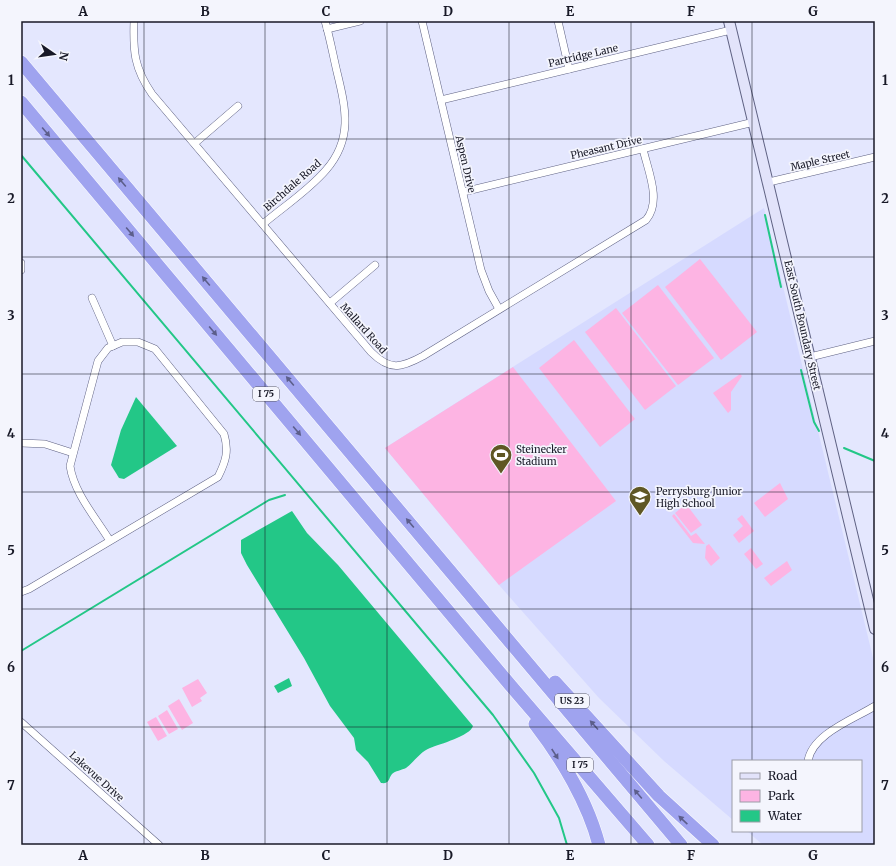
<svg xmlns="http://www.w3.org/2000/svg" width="896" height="866" font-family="Merriweather,serif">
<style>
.built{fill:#d6daff}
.green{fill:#fdb4e3}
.water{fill:#23c787}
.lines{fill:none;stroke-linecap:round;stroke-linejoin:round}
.stream{stroke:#23c787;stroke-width:2}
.street-casing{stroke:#5f6283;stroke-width:8}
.secondary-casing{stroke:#5f6283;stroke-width:12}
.highway-casing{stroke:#fff;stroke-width:14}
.street{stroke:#fff;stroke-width:7}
.secondary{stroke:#e2e3fa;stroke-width:10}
.highway{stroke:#9fa3ef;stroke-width:13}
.oneway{fill:#5c5e8b}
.grid{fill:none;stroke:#181927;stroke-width:1;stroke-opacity:0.55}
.labels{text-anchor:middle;stroke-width:3.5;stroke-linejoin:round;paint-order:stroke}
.shield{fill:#f4f5fd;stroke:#5a5b67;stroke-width:1}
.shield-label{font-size:9px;font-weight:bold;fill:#181927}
.street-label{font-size:10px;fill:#181927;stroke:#f4f5fd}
.poi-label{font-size:10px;fill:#181927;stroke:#f4f5fd;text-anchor:start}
.neatline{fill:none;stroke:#181927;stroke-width:1.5}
.grid-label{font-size:13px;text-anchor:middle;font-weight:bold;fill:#181927}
</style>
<rect width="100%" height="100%" fill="#e4e7fe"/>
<polygon class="built" points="764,208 875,666 875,845 763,845 747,831 861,831 861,761 733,761 733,820 664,761 599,698 499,585 385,448"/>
<g class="green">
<polygon points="700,259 757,332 721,360 665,287"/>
<polygon points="658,285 714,358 678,385 622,313"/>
<polygon points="616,308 676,386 645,410 585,332"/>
<polygon points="574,340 635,419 600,447 539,368"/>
<polygon points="513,367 616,501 499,585 385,448"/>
<polygon points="740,374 742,376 731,392 731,410 728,413 713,393"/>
<polygon points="780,483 788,499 765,517 754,503"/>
<polygon points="686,504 702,525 691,533 675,513"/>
<polygon points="674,514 691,536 696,533 705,544 693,543 672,516"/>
<polygon points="742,515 754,531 739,543 733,535 743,526 737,519"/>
<polygon points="709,544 720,558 711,566 705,558 706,546"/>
<polygon points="751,548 763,564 756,569 744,554"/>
<polygon points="787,561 792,570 771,586 764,578"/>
<polygon points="198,679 207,693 200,698 202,701 192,707 182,688"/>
<polygon points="179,699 193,723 182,730 168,706"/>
<polygon points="167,710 178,729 169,734 158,716"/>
<polygon points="156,717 167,736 158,741 147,722"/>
</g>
<g class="water">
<polygon points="136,397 177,446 124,479 119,478 111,465 121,430"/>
<path d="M292 511 307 533 338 565 473 726C470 736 440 744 430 748 421 751 414 762 406 768 402 770 395 771 392 774 388 779 390 784 381 783L368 762 356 750 354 738 330 706 304 658 247 565 241 553V540Z"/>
<polygon points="289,678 292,686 278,693 274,686"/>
</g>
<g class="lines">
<g class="stream">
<polyline points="21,155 493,715 534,773 559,818 567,845"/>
<polyline points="765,215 781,287"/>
<polyline points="801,370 814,422 819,431"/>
<polyline points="844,448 875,461"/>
<polyline points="21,651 269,500 285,495"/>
</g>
<g class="street-casing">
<g id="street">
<path d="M134 21C133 51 134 68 152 94L371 352C390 371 401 368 423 356L646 220C662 201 648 171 643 149"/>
<polyline points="422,21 481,270 489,291 499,309"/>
<polyline points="558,21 569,69"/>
<polyline points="327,29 360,21"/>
<polyline points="441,100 731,30"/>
<polyline points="195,143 238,106"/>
<polyline points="769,182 875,157"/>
<polyline points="463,192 754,122"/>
<path d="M263 224C283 207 308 191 326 170 353 139 346 109 337 72 333 55 330 38 325 21"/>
<polyline points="21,263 21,270"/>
<polyline points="92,298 113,346"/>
<polyline points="330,303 375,265"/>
<polyline points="810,357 875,341"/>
<polyline points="21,443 45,444 73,453"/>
<path d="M21 592 29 589 218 477C226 461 229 451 224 434L155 349 138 342H122L108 348 98 361 70 466C74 493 96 518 110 541"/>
<polyline points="21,722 159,845"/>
<path d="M808 761C812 734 854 719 875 706"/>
</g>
</g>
<g class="secondary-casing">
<polyline id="secondary" points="729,21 875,629"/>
</g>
<g class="highway-casing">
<g id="highway">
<polyline points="21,62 681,845"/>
<polyline points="21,102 511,686 648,845"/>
<polyline points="555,682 659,796 713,845"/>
<path d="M535 724C562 759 588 803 599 845"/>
</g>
</g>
<use href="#street" class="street"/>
<use href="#secondary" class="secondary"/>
<use href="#highway" class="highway"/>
</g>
<defs><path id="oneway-solid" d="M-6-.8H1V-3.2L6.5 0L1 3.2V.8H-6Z"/></defs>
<g class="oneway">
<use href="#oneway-solid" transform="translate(46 132) rotate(50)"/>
<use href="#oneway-solid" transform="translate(122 182) rotate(-130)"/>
<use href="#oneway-solid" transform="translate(130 232) rotate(50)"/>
<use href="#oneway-solid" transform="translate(206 281) rotate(-130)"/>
<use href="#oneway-solid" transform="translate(213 331) rotate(50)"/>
<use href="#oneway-solid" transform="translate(290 381) rotate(-130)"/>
<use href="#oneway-solid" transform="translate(297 431) rotate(50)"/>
<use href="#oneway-solid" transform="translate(410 523) rotate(-130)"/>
<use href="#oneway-solid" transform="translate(594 725) rotate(-132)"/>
<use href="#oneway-solid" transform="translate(555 754) rotate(57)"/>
<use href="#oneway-solid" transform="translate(638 794) rotate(-130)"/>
<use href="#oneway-solid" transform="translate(683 820) rotate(-137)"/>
</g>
<path class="grid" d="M144 21V845M265 21V845M387 21V845M509 21V845M631 21V845M752 21V761M21 139H875M21 257H875M21 374H875M21 492H875M21 609H875M21 727H875M752 831V845"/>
<defs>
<g id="stadium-pin" transform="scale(1.15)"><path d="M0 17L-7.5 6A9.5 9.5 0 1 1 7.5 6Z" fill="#5f5724" stroke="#f4f5fd"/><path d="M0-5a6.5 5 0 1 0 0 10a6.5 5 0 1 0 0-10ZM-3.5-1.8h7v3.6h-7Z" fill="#fff"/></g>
<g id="school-pin" transform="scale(1.15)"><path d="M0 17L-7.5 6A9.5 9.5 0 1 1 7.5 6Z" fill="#5f5724" stroke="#f4f5fd"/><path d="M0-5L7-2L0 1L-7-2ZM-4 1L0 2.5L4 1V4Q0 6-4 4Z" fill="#fff"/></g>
</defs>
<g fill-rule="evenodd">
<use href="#stadium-pin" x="501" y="455"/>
<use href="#school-pin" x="640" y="497"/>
</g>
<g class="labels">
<g class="shield">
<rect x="253" y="387" width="26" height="14" rx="3"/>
<rect x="555" y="694" width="34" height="14" rx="3"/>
<rect x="567" y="758" width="26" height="14" rx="3"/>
</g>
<g class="shield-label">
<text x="266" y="397">I 75</text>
<text x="572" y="704">US 23</text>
<text x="580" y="768">I 75</text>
</g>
<g class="street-label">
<text transform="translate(583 55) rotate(-13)" y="4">Partridge Lane</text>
<text transform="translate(606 147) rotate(-13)" y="4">Pheasant Drive</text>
<text transform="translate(820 160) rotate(-13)" y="4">Maple Street</text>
<text transform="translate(466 164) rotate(77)" y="4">Aspen Drive</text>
<text transform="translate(292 185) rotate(-41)" y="4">Birchdale Road</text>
<text transform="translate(803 325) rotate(77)" y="4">East South Boundary Street</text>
<text transform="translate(364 328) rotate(48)" y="4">Mallard Road</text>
<text transform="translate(97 776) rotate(42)" y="4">Lakevue Drive</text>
</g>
<g class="poi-label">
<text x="516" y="453">Steinecker<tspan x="516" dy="12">Stadium</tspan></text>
<text x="656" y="495">Perrysburg Junior<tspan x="656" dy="12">High School</tspan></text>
</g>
</g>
<rect width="896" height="866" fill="none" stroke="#f4f5fd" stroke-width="44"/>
<rect x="732" y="760" width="130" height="72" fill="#f4f5fd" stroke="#9c9da7"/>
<rect x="740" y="773" width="20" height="6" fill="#e2e3fa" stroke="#9c9da7"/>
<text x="768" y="780" font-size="12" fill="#181927">Road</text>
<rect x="740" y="790" width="20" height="12" fill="#fdb4e3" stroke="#9c9da7"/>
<text x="768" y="800" font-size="12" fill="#181927">Park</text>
<rect x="740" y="810" width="20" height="12" fill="#23c787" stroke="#9c9da7"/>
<text x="768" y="820" font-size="12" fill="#181927">Water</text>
<g transform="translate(54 54) rotate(103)" stroke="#f4f5fd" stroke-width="3" paint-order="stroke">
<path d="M0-3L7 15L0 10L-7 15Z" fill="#181927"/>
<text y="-6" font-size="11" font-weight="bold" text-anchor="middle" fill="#181927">N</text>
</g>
<rect x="22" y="22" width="852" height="822" class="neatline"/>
<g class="grid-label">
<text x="83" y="16">A</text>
<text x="205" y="16">B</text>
<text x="326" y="16">C</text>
<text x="448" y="16">D</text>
<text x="570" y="16">E</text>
<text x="691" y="16">F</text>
<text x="813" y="16">G</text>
<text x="11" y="85">1</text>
<text x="885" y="85">1</text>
<text x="11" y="203">2</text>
<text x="885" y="203">2</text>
<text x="11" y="320">3</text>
<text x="885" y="320">3</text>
<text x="11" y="438">4</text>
<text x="885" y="438">4</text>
<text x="11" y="555">5</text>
<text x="885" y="555">5</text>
<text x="11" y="672">6</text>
<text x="885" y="672">6</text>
<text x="11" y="790">7</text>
<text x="885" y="790">7</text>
<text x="83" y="860">A</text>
<text x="205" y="860">B</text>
<text x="326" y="860">C</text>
<text x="448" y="860">D</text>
<text x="570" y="860">E</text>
<text x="691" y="860">F</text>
<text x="813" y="860">G</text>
</g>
</svg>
